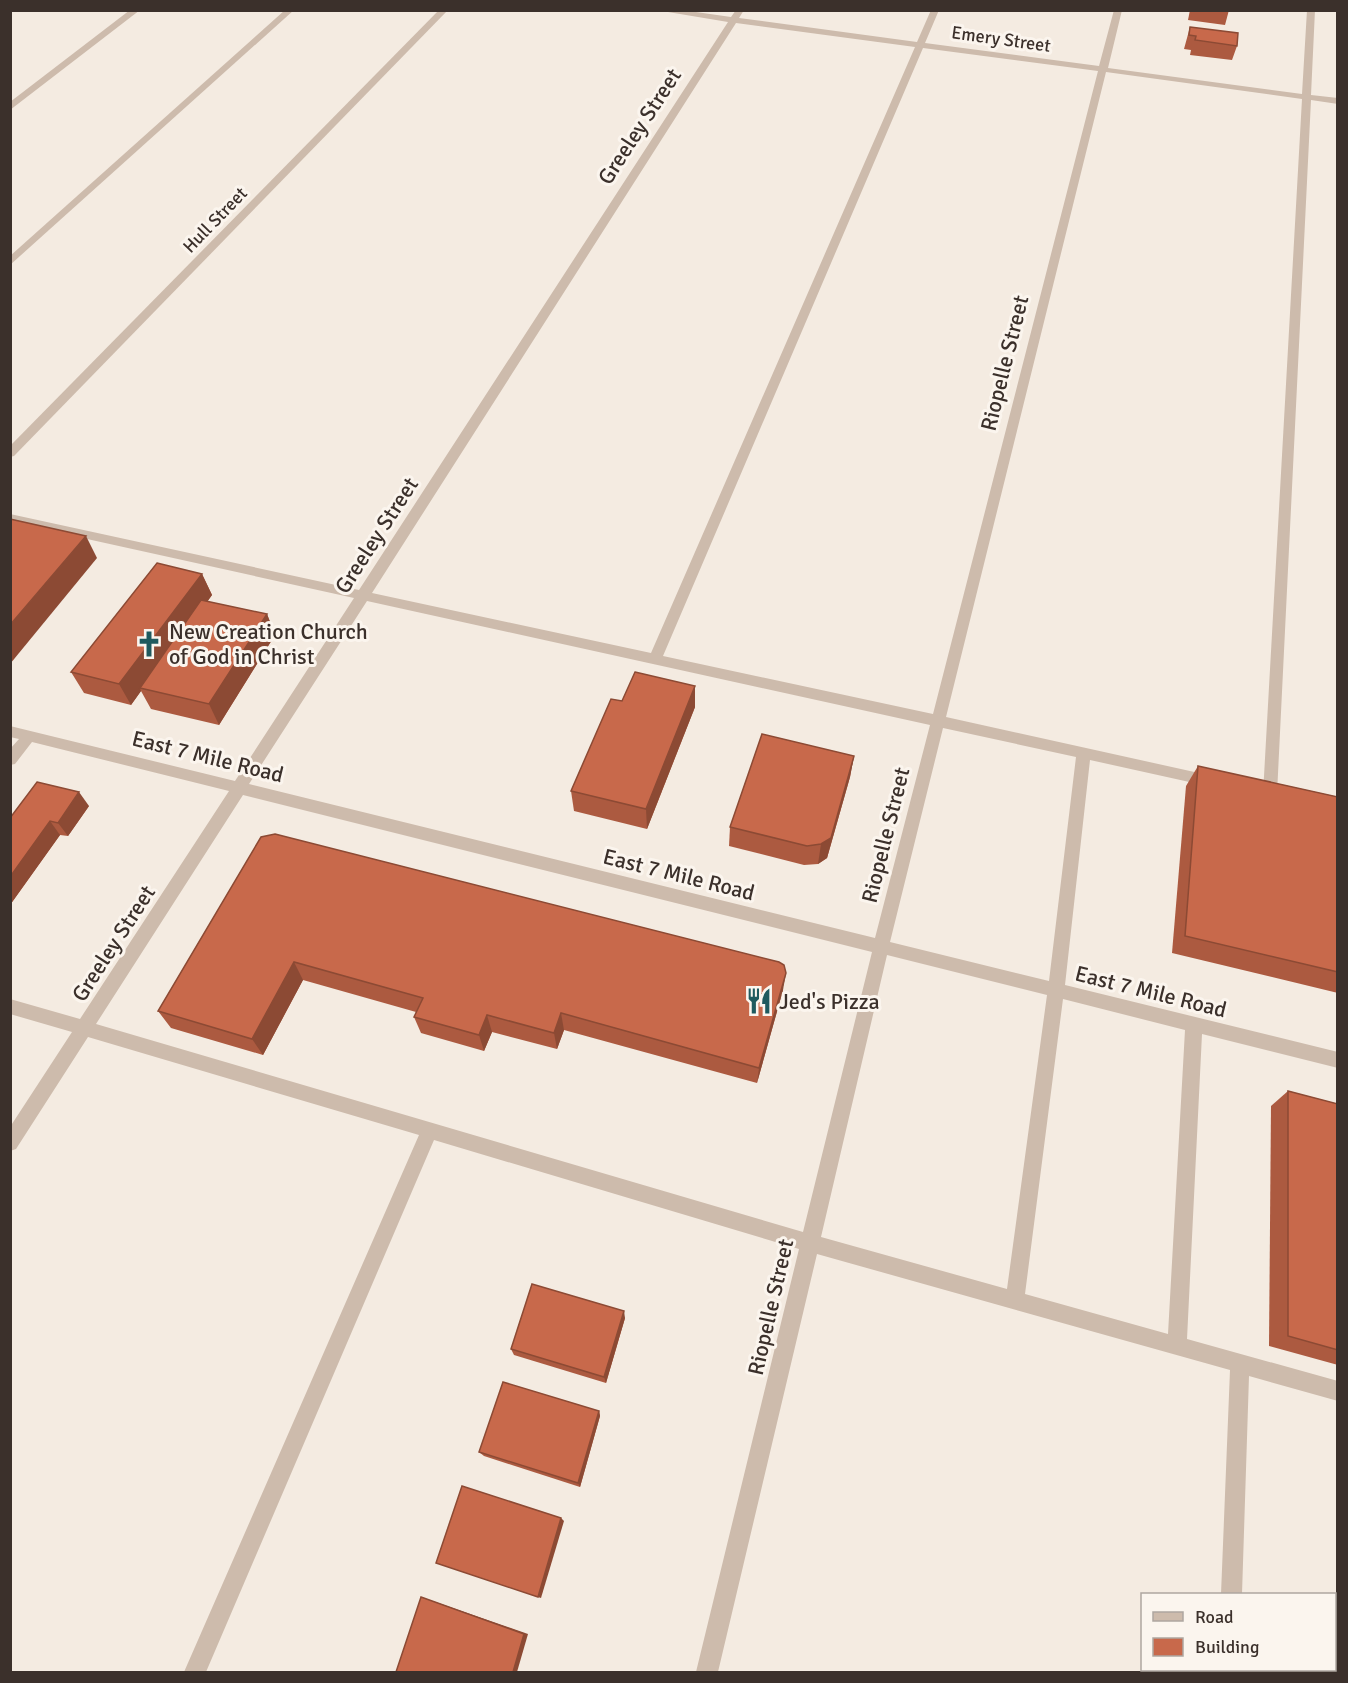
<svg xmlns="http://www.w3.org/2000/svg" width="1348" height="1683" font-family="Signika,sans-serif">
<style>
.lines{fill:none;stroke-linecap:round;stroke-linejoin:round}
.minor{fill:#cdbbac;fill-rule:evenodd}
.wall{fill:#ac5a40}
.shaded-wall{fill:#8c4a34}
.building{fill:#c8694b;stroke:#8c4a34;stroke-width:1.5}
.labels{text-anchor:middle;stroke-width:6;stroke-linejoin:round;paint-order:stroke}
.far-street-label{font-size:18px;fill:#3b302b;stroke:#fbf5ee}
.street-label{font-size:22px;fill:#3b302b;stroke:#fbf5ee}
.poi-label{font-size:22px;fill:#3b302b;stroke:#fbf5ee;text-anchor:start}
</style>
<rect width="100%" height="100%" fill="#f4ebe1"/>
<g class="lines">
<g class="minor">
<polygon points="130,10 140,10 10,110 10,102"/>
<polygon points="285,10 294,10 10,265 10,256"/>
<polygon points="439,10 448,10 14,456 10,457 10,446"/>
<path d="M656 10H682L731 17 736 10H744L739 18 917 42 931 10H939L925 43 1099 66 1114 10H1122L1108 68 1302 94 1307 10H1315L1311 95 1338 98V104L1311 100 1277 794 1275 798H1265L1263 794 1302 99 1106 72 946 717 1217 777 1219 781 1217 785 1212 787 1090 760 1065 985 1338 1052V1068L1202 1034 1187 1339 1338 1381V1401L1249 1376 1242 1594H1221L1230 1370 817 1254 718 1672H696L799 1249 434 1140 206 1672H184L419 1135 88 1037 16 1149 10 1151V1127L72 1032 10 1014V999L80 1019 229 791 32 742 15 764 10 765V749L19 739 10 737V726L235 781 354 598 10 522V514L359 590 728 22ZM736 23 915 47 651 653 372 593ZM923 48 1098 71 933 714 663 656ZM367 601 930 725 875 938 249 784ZM943 728 1076 757 1049 981 890 942ZM243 795 872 952 803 1232 96 1024ZM887 955 1047 995 1007 1289 821 1237ZM1063 999 1185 1030 1168 1334 1025 1294Z"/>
<polygon points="1217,1670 1239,1670 1238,1672 1216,1672"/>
</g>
</g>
<g class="wall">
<polygon points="1190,10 1229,10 1225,25 1188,20"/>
<polygon points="1190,27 1237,46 1232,60 1190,55 1191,50 1184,49"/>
<polygon points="202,574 212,595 207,602 267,614 275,635 219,725 151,709 141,691 131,705 84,693 71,672"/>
<polygon points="695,686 695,707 647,829 574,811 571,791 622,701"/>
<polygon points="854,756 850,777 827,858 818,864 804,865 729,846 730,827"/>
<polygon points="1198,766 1338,797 1338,993 1172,953 1186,786"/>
<polygon points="89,806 68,836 60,835 10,905 10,818"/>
<polygon points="261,837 783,990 757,1083 564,1030 557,1049 492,1032 484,1051 421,1033 414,1017 416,1012 303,980 263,1055 171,1028 158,1011"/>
<polygon points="1288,1091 1338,1104 1338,1365 1269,1346 1271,1106"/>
<polygon points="625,1318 606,1383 514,1355 511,1349"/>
<polygon points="599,1411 600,1416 580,1487 484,1456 479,1452"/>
</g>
<g class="shaded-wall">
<polygon points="86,536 97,558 10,664 10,625"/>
<polygon points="202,574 212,595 143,689 140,688 141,691 131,705 119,684"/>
<polygon points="267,614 275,635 219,725 209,704"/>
<polygon points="695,686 695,707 647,829 646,809"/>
<polygon points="854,756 850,777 827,858 818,864 821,844"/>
<polygon points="79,792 89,806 68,836 58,823"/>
<polygon points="50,821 60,835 10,905 10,877"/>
<polygon points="294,962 303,980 263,1055 252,1039"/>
<polygon points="786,973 783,990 757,1083 759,1068"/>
<polygon points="561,1013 564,1030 557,1049 554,1033"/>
<polygon points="487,1015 492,1032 484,1051 479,1035"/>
<polygon points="624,1311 625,1318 606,1383 604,1377"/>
<polygon points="599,1411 600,1416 580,1487 578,1483"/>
<polygon points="561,1518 564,1521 541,1598 538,1597"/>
<polygon points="421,1597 528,1634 517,1672 513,1672"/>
</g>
<g class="building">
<polygon points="1190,27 1238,33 1237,46 1195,40 1196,36 1189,35"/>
<polygon points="10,519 86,536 10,625"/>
<polygon points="157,563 202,574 119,684 71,672"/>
<polygon points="201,600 267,614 209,704 140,688"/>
<polygon points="635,672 695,686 646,809 571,791 611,699 622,701"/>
<polygon points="762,734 854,756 831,838 821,844 807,846 730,827"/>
<polygon points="1198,766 1338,797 1338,972 1185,936"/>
<polygon points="37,782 79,792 58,823 50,821 10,877 10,818"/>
<polygon points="275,834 779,962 784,965 786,973 759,1068 561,1013 554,1033 487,1015 479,1035 414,1017 423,998 294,962 252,1039 158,1011 261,837"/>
<polygon points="1288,1091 1338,1104 1338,1350 1288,1336"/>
<polygon points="532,1284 624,1311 604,1377 511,1349"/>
<polygon points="503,1382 599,1411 578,1483 479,1452"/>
<polygon points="462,1486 561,1518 538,1597 436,1563"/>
<polygon points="421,1597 524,1634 513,1672 396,1672"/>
</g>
<defs>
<g id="church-bare" transform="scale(2.07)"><path d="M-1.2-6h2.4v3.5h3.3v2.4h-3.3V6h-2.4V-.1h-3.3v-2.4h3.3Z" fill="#1f5a5e" stroke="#fbf5ee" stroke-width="2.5" paint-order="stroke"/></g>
<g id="restaurant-bare" transform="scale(2.07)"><path d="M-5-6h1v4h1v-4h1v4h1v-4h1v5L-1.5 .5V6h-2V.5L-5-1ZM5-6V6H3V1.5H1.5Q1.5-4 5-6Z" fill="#1f5a5e" stroke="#fbf5ee" stroke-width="2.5" paint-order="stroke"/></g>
</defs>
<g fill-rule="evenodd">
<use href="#church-bare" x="149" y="644"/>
<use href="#restaurant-bare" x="759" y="1001"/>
</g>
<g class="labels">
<g class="far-street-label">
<text transform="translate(1001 39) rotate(8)" y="6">Emery Street</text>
<text transform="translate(215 220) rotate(-46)" y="6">Hull Street</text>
</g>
<g class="street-label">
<text transform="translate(639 126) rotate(-57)" y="8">Greeley Street</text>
<text transform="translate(1004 363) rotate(-76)" y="8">Riopelle Street</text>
<text transform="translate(376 535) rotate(-57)" y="8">Greeley Street</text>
<text transform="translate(208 756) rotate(14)" y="8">East 7 Mile Road</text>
<text transform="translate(885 835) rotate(-76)" y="8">Riopelle Street</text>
<text transform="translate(679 874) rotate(14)" y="8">East 7 Mile Road</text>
<text transform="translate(113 943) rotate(-57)" y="8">Greeley Street</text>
<text transform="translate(1151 991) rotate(14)" y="8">East 7 Mile Road</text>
<text transform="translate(770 1307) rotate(-77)" y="8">Riopelle Street</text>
</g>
<g class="poi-label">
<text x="169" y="639">New Creation Church<tspan x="169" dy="25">of God in Christ</tspan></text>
<text x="779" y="1009">Jed's Pizza</text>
</g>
</g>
<rect width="1348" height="1683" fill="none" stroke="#3b302b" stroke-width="24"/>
<rect x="1141" y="1593" width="195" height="78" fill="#fbf5ee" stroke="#aea6a0" stroke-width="1.5"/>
<rect x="1153" y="1612" width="30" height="9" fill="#cdbbac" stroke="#aea6a0" stroke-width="1.5"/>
<text x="1195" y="1623" font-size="18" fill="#3b302b">Road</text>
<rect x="1153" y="1638" width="30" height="18" fill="#c8694b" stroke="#aea6a0" stroke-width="1.5"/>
<text x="1195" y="1653" font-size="18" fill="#3b302b">Building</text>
</svg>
